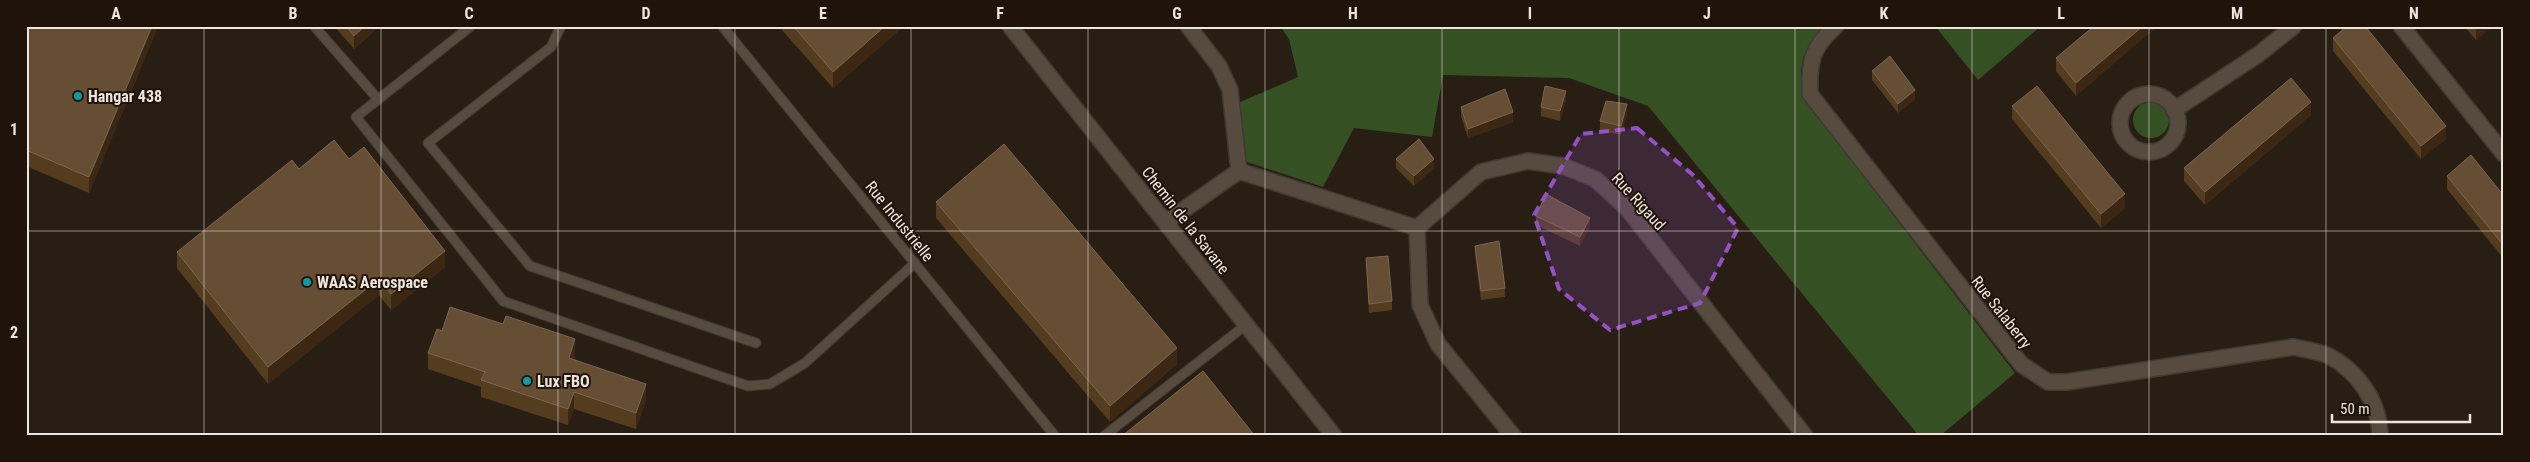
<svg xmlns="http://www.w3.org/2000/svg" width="2530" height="462" font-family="'Roboto Condensed',sans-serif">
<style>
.green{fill:#355124}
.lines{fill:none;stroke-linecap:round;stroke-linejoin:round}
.lane-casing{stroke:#423932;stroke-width:11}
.street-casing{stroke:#423932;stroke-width:18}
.secondary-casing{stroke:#423932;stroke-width:18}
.lane{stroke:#574a3e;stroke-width:9}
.street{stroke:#574a3e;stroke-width:15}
.secondary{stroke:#574a3e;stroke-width:15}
.wall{fill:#543c1f}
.shaded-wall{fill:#3c2812}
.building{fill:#654e34;stroke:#7a664e}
.marked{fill:#9251c5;fill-opacity:0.2;stroke:#9251c5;stroke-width:4;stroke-dasharray:10 6;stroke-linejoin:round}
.grid{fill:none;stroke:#ede5de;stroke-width:1;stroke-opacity:0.55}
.culture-dot{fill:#0f9aa8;stroke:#20140a;stroke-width:2}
.labels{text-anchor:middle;stroke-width:4;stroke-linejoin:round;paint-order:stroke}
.poi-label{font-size:16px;font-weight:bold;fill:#ede5de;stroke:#20140a;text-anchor:start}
.street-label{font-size:16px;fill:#ede5de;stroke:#20140a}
.neatline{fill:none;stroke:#ede5de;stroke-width:2}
.grid-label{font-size:16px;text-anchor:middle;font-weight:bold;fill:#ede5de}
</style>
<rect width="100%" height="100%" fill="#291e13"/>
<g class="green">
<path d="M1280 26H1532L1546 29 1551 26H1827C1800 49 1799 65 1803 98L2015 373 1940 436H1919L1648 106 1569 78 1443 75 1432 137 1354 128 1323 187 1238 159V103L1298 77 1289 39Z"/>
<polygon points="1935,26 2041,26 1978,80"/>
<circle cx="2151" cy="120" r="18"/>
</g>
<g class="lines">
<g class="lane-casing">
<g id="lane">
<polyline points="314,26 377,98"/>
<polyline points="471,26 356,117 503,301 748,386 770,384 805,363 915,263"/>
<polyline points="561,26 551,47 428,143 530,266 756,343"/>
<polyline points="722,26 1055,436"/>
<polyline points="1104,436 1247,324"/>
</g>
</g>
<g class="street-casing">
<g id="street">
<path d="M1836 26C1811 48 1809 62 1810 94L2021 364 2048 382H2067L2293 347C2303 349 2317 351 2327 355 2357 370 2380 402 2380 436"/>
<polyline points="2401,26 2504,154"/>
<circle cx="2149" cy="123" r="29"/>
<polyline points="2174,110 2259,54 2294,26"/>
<polyline points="1239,171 1417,228 1481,172 1528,161 1563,166 1595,179 1626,207 1805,436"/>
<polyline points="1166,222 1239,171 1230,90 1219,66 1188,26"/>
<polyline points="1417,228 1420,305 1438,344 1513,436"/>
</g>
</g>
<g class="secondary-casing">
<polyline id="secondary" points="1010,26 1334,436"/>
</g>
<use href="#lane" class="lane"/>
<use href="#street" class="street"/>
<use href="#secondary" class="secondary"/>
</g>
<g class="wall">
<polygon points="26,26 158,26 89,193 26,166"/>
<polygon points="334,26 380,26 354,49"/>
<polygon points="782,26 904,26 833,88 782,30"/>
<polygon points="2094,26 2076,96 2056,71 2056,58"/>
<polygon points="2464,26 2493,26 2476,40"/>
<polygon points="2333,38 2446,139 2421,159 2333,51"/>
<polygon points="1872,71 1915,99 1898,113 1872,80"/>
<polygon points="1566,100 1560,121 1541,116 1541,107"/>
<polygon points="2012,106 2125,208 2101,228 2012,119"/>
<polygon points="1461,107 1513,122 1468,138 1461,116"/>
<polygon points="1627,114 1621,135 1600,130 1600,121"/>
<polygon points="2311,115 2205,205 2184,181 2184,168"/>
<polygon points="349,159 445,267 391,310 379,295 268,384 177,268 177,252 299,169"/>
<polygon points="1396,159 1434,168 1414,186 1396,168"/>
<polygon points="2447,176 2504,196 2504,259 2447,189"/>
<polygon points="936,202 1177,364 1110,422 936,218"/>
<polygon points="1536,216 1590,227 1580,246 1536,225"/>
<polygon points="1475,246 1505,288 1505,297 1481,300 1475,255"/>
<polygon points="1366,258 1392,301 1392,310 1369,313"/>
<polygon points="442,331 575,355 574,359 646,400 636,429 574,409 568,425 481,397 481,387 428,369 428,353"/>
</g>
<g class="shaded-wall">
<polygon points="152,26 158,26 89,193 89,177"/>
<polygon points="365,26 380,26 354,49 354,36"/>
<polygon points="885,26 904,26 833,88 833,72"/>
<polygon points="2143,26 2158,26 2076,96 2076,83"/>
<polygon points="2477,26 2493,26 2476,40 2476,27"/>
<polygon points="1915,90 1915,99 1898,113 1898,104"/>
<polygon points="1566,91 1566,100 1560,121 1560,111"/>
<polygon points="2311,102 2311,115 2205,205 2205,192"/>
<polygon points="1627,104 1627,114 1621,135 1621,126"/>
<polygon points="1513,112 1513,122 1468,138 1468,129"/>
<polygon points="2446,126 2446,139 2421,159 2421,146"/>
<polygon points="1434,159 1434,168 1414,186 1414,176"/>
<polygon points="2125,194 2125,208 2101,228 2101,214"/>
<polygon points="1590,218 1590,227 1580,246 1580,237"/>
<polygon points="445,251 445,267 391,310 391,294"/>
<polygon points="379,279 379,295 268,384 268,367"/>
<polygon points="575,339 575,355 569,374 569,358"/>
<polygon points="1177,348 1177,364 1110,422 1110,406"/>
<polygon points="646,384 646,400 636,429 636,413"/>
<polygon points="574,392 574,409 568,425 568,409"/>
</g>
<g class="building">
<polygon points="26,26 152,26 89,177 26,150"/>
<polygon points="346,26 365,26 354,36"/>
<polygon points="793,26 885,26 833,72"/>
<polygon points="2094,26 2143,26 2076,83 2056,58"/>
<polygon points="2347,26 2365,26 2446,126 2421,146 2333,38"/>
<polygon points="1890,56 1915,90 1898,104 1872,71"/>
<polygon points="2291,78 2311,102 2205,192 2184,168"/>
<polygon points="1545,86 1566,91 1560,111 1541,107"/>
<polygon points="2037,86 2125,194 2101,214 2012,106"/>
<polygon points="1505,89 1513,112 1468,129 1461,107"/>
<polygon points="1606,101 1627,104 1621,126 1600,121"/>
<polygon points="1419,139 1434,159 1414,176 1396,159"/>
<polygon points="334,140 349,159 364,147 445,251 391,294 379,279 268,367 177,252 292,160 299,169"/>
<polygon points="1004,144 1177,348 1110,406 936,202"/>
<polygon points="2471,155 2504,196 2504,246 2447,176"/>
<polygon points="1546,194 1590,218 1580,237 1536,216"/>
<polygon points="1499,241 1505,288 1481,291 1475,246"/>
<polygon points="1388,256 1392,301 1369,304 1366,258"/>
<polygon points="450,307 503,324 506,316 575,339 569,358 646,384 636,413 574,392 568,409 481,380 485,372 428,353 437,329 442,331"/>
<polygon points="1203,371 1255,436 1122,436"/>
</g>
<path class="marked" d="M1637 128 1693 175 1738 228 1700 303 1610 330 1559 289 1534 215 1581 134Z"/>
<path class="grid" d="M204 26V436M381 26V436M558 26V436M735 26V436M911 26V436M1088 26V436M1265 26V436M1442 26V436M1619 26V436M1795 26V436M1972 26V436M2149 26V436M2326 26V436M26 231H2504"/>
<g class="culture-dot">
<circle cx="78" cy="96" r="5"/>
<circle cx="307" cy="282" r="5"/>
<circle cx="527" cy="381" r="5"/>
</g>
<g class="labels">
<g class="poi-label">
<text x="88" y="102">Hangar 438</text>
<text x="317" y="288">WAAS Aerospace</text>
<text x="537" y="387">Lux FBO</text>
</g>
<g class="street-label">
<text transform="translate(1639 201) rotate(48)" y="6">Rue Rigaud</text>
<text transform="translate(1186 220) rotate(52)" y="6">Chemin de la Savane</text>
<text transform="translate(900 221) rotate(51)" y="6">Rue Industrielle</text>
<text transform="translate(2002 312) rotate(52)" y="6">Rue Salaberry</text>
</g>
</g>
<rect width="2530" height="462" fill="none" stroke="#20140a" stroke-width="55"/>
<path d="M2332 414v8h138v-8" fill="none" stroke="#ede5de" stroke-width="2.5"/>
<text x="2340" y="414" font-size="15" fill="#ede5de" stroke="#20140a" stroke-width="4" paint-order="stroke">50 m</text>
<rect x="28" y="28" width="2474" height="406" class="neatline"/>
<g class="grid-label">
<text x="116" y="19">A</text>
<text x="293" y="19">B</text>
<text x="469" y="19">C</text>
<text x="646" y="19">D</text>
<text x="823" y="19">E</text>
<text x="1000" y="19">F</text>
<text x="1177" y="19">G</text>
<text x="1353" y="19">H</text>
<text x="1530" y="19">I</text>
<text x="1707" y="19">J</text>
<text x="1884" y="19">K</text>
<text x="2061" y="19">L</text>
<text x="2237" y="19">M</text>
<text x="2414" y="19">N</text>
<text x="14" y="135">1</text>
<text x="14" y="338">2</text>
</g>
</svg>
